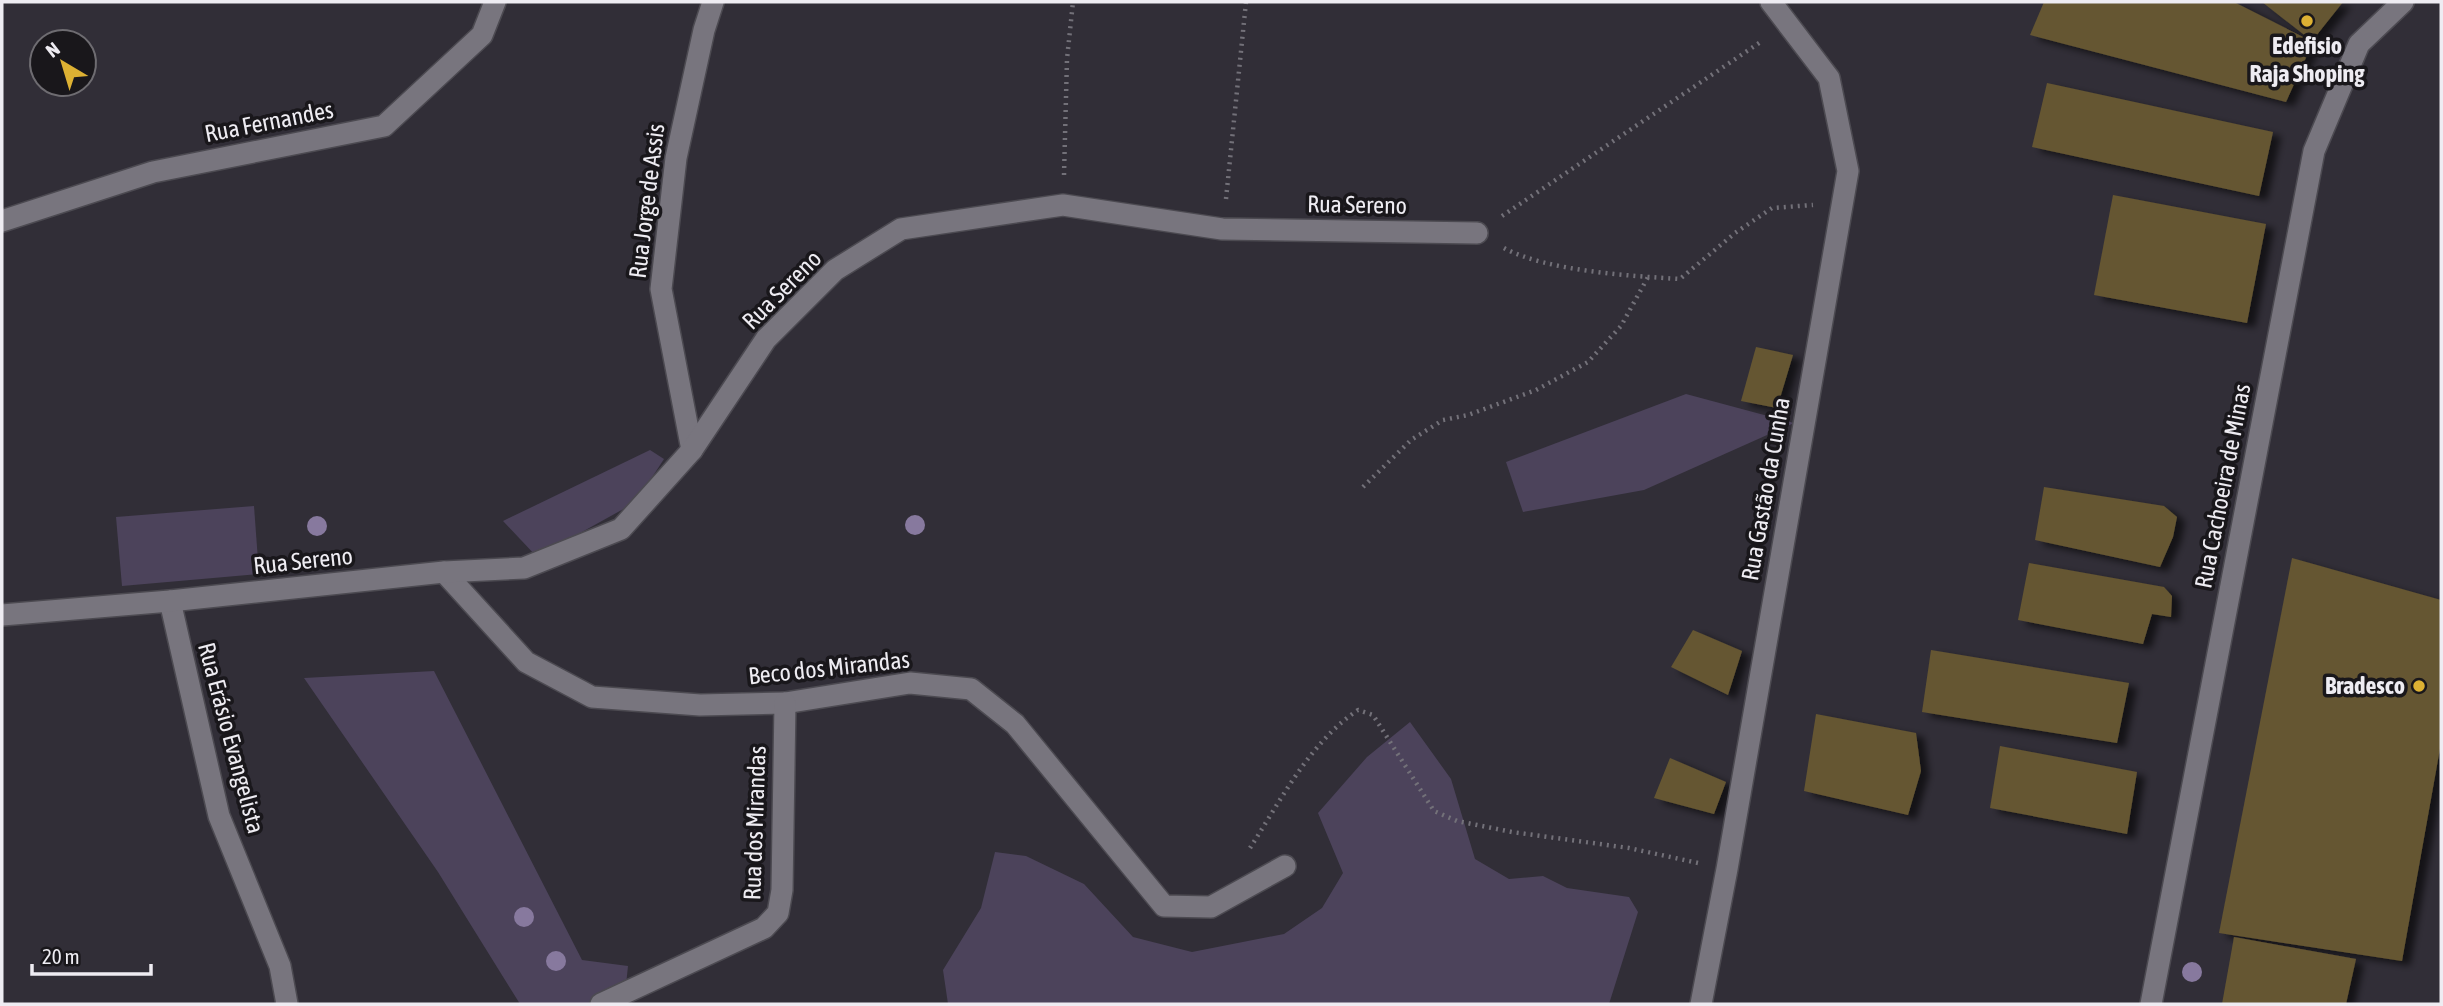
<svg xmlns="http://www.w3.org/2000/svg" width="2443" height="1006" font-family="'Asap Condensed',sans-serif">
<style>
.green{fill:#4c435b}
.building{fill:#655631;filter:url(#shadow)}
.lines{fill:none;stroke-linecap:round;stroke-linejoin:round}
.minor-casing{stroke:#4c4a51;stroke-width:24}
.path{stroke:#737179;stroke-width:4.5;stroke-dasharray:2 5;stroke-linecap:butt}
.minor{stroke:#78757e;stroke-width:21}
.tree{fill:#87799e}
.poi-dot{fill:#ddb133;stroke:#19171b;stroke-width:2.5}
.labels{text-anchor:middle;stroke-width:7;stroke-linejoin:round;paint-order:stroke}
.poi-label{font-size:24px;font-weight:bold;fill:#eeecf2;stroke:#19171b}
.street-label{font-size:24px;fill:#eeecf2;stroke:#19171b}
</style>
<defs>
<filter id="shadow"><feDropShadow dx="8" dy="4.5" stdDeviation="3.5" flood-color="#0009"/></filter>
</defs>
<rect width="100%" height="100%" fill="#312e37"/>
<g class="green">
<polygon points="1686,394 1794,423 1644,490 1523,512 1506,462"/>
<polygon points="650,450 664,459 636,502 537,557 503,521"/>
<polygon points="254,506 259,574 122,586 116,517"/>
<polygon points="434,671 582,960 628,966 624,1004 520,1004 438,872 304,678"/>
<polygon points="1410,722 1451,779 1475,859 1509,879 1543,876 1567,888 1629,897 1638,912 1609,1004 948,1004 943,970 981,908 995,852 1026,856 1084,884 1133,937 1192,952 1284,934 1322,908 1343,873 1318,813 1367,757"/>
</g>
<g class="building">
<polygon points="2044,2 2234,2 2313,42 2286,102 2030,35"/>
<polygon points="2262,2 2343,2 2312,41"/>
<polygon points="2047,83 2273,132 2259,196 2032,147"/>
<polygon points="2113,195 2266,224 2247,323 2094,295"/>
<polygon points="1756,347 1793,355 1777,408 1741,401"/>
<polygon points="2044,487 2164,506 2177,517 2173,537 2160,567 2035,540"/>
<polygon points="2292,558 2441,600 2441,743 2402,961 2219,933"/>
<polygon points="2029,563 2164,587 2172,596 2171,617 2152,614 2143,644 2018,620"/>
<polygon points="1693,630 1742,651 1728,695 1671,667"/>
<polygon points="1931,650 2129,683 2117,743 1922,712"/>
<polygon points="1816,714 1916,733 1921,771 1908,815 1804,791"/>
<polygon points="2000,746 2137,772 2127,834 1990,808"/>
<polygon points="1670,758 1726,782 1714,814 1654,798"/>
<polygon points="2234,937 2356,959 2346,1004 2222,1004"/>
</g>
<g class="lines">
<g class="minor-casing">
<g id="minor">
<polyline points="2,221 153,172 384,126 482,35 495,2"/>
<polyline points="692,450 661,289 676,158 704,30 713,2"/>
<polyline points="444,572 526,662 592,697 700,705 785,703 910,683 971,689 1015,724 1164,906 1211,907 1285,866"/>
<polyline points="170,601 219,816 280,966 287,1004"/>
<polyline points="2,615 170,601 444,572 524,568 621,529 692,450 766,339 835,270 901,229 1063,205 1222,229 1477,233"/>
<polyline points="601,1004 764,928 778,913 782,890 785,703"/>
<polyline points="1701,1004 1727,869 1848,171 1829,78 1771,2"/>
<polyline points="2151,1004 2314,151 2359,44 2403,2"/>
</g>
</g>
<g class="path">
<polyline points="1064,175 1067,59 1073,2"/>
<polyline points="1226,199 1246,2"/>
<polyline points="1502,216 1762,41"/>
<path d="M1504 248C1546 271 1631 276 1680 279L1735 233 1772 208 1813 205"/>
<polyline points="1363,487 1411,440 1443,420 1468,415 1536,390 1588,362 1621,326 1648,277"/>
<path d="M1250 848C1281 800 1310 742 1358 710L1373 715 1434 811 1457 821 1512 832 1629 848 1698 863"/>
</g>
<use href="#minor" class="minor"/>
</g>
<g class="tree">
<circle cx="915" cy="525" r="10"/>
<circle cx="317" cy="526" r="10"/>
<circle cx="524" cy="917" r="10"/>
<circle cx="556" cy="961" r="10"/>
<circle cx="2192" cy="972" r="10"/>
</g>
<g class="poi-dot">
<circle cx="2307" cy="21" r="7"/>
<circle cx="2419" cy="686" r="7"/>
</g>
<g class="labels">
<g class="poi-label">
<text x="2307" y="54">Edefisio<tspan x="2307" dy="28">Raja Shoping</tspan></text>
<text x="2405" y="694" text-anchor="end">Bradesco</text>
</g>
<g class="street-label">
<text transform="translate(269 122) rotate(-11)" y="8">Rua Fernandes</text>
<text transform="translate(647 201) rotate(-83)" y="8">Rua Jorge de Assis</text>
<text transform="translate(1357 205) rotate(1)" y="8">Rua Sereno</text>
<text transform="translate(782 290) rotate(-45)" y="8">Rua Sereno</text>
<text transform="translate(2223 486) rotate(-79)" y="8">Rua Cachoeira de Minas</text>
<text transform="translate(1766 489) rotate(-80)" y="8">Rua Gastão da Cunha</text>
<text transform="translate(303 561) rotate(-6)" y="8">Rua Sereno</text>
<text transform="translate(829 668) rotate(-6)" y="8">Beco dos Mirandas</text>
<text transform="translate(231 738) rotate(75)" y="8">Rua Erásio Evangelista</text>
<text transform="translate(755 823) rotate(-88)" y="8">Rua dos Mirandas</text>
</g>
</g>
<rect width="2443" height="1006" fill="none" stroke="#eeecf2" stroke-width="7"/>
<g transform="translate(63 63) rotate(322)"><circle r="33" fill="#19171b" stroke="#6e6c71" stroke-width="2"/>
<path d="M0-5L12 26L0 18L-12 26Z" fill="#ddb133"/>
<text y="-10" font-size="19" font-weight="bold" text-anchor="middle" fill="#eeecf2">N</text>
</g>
<path d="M32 964v10h119v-10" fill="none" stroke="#eeecf2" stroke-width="3.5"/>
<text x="42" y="964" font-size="21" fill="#eeecf2" stroke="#19171b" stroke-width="5" paint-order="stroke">20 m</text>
</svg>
